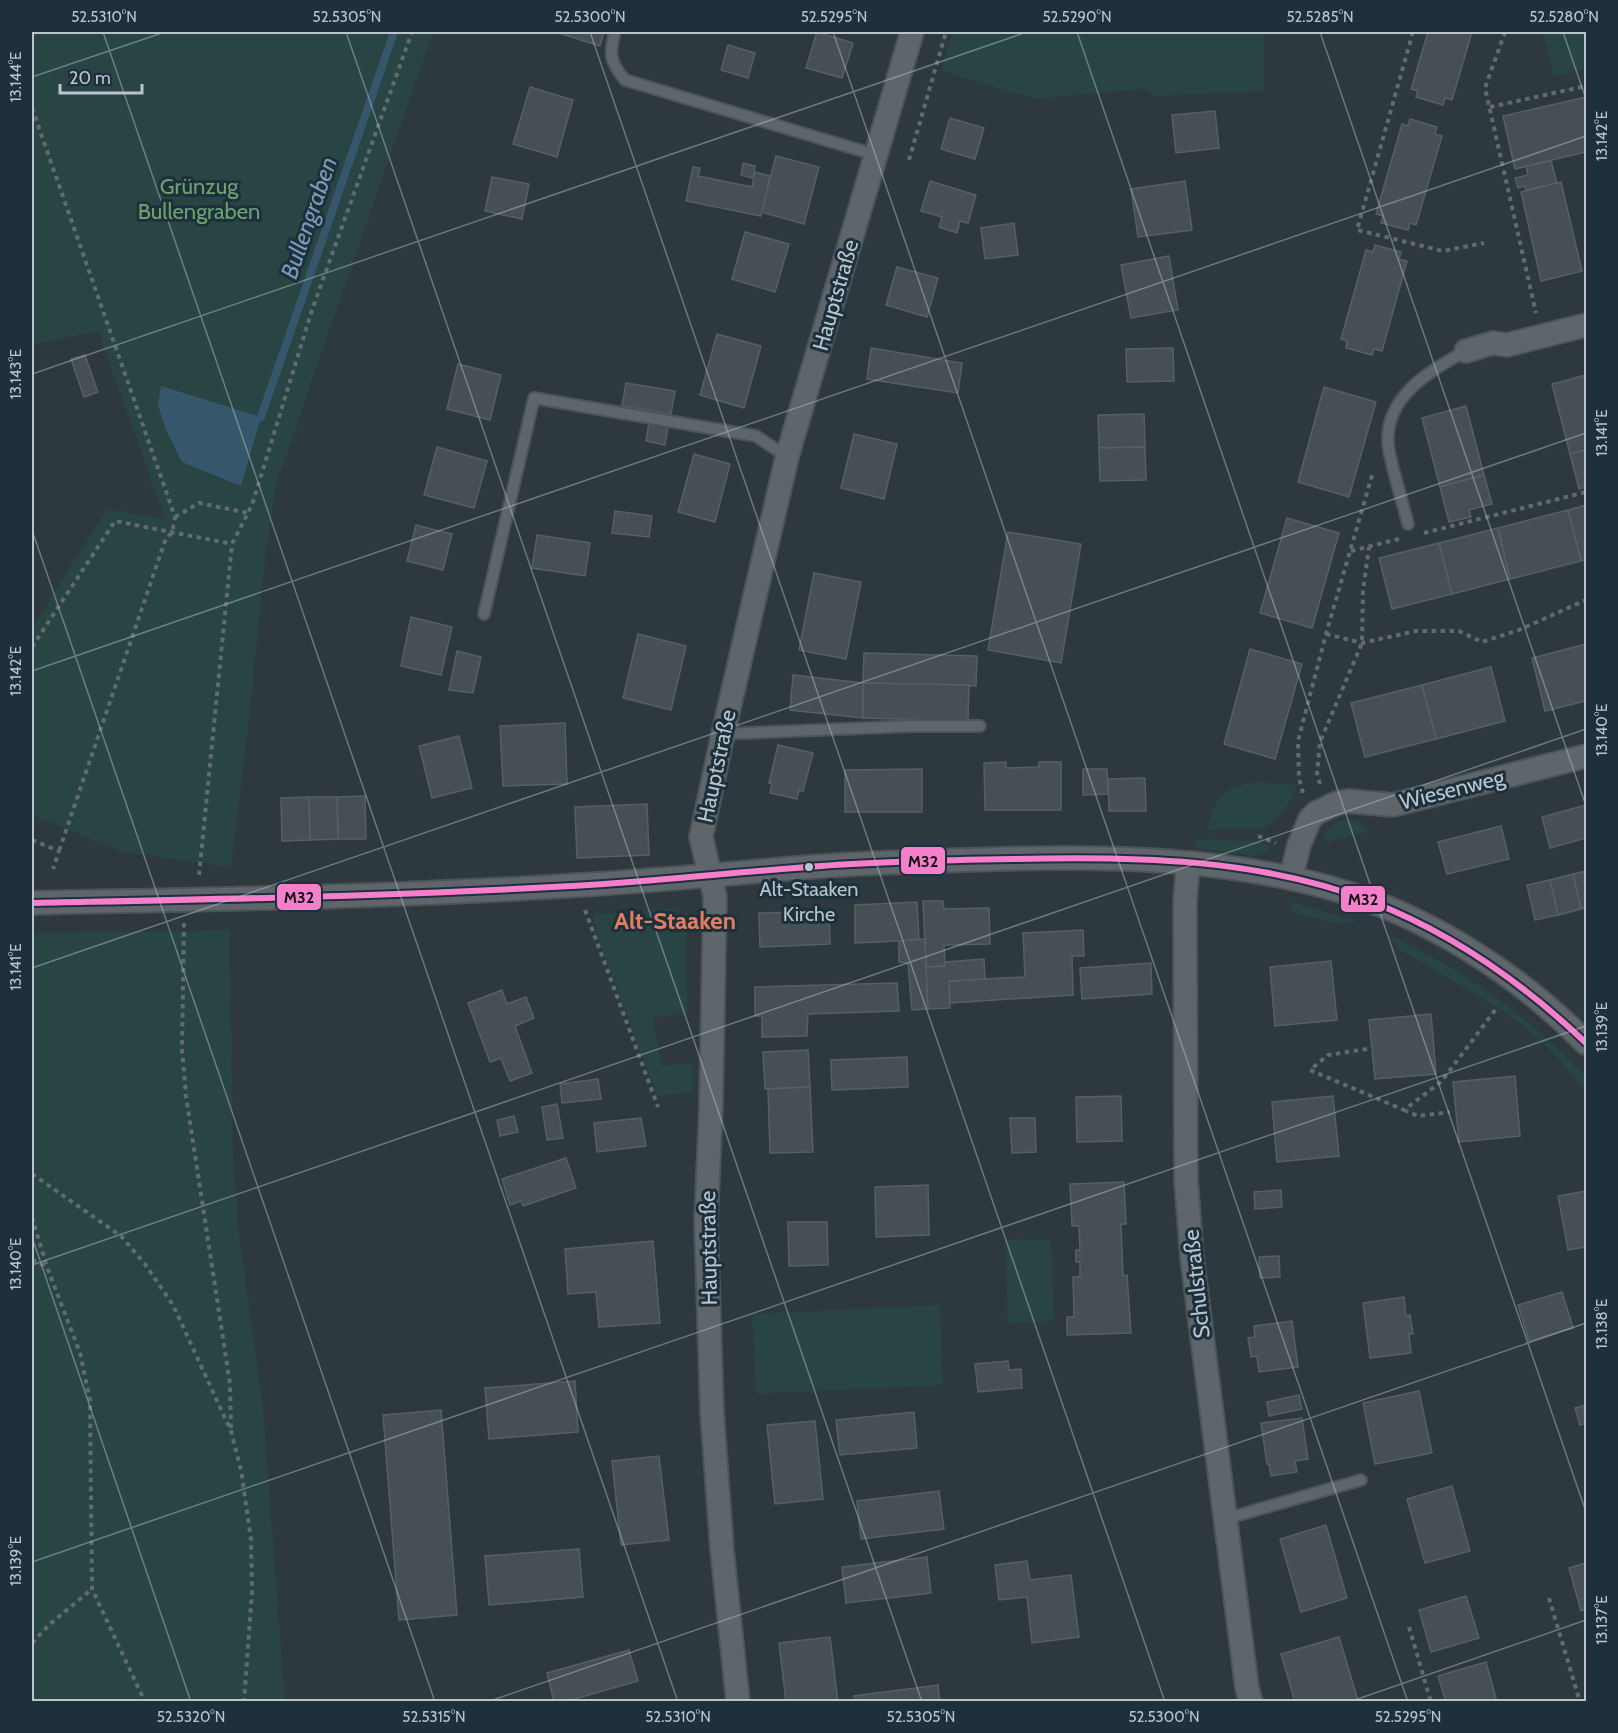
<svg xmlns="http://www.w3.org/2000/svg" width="1618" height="1733" font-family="Cabin,sans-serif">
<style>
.green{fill:#284544}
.water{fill:#36576b}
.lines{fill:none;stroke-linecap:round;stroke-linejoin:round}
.stream{stroke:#36576b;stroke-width:8}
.building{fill:#454f54;stroke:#556066;stroke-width:1.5}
.lane-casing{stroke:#4c5359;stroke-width:14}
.street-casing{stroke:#4c5359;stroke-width:26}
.path{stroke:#616a6e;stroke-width:4;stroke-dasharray:4.5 4.5;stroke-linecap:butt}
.lane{stroke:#5e666c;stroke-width:10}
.street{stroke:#5e666c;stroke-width:22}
.bus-1-casing{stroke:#1e303b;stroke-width:10}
.bus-1{stroke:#f67fcc;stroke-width:6}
.ticks{fill:none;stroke:#b8c5cf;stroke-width:1.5;stroke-opacity:0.45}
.bus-dot{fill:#b8c5cf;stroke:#1e303b;stroke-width:2}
.labels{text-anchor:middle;stroke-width:6;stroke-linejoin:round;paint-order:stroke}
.bus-label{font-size:20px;fill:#b8c5cf;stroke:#1e303b}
.park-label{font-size:22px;fill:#6ca26e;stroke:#1e303b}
.street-label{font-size:22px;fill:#b8c5cf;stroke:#1e303b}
.water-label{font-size:24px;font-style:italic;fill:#759db5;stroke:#1e303b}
.neighbourhood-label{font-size:24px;font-weight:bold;fill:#e17e60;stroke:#1e303b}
.line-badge{stroke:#1e303b;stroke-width:2}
.pale-badge-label{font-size:16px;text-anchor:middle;font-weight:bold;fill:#111}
.neatline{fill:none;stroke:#b8c5cf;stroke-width:2}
.ticks-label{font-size:15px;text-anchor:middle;fill:#b8c5cf}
</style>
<rect width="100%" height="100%" fill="#2d383f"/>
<g class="green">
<polygon points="32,32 433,32 277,482 265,558 251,704 231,867 123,852 32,815 32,628 107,509 165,519 98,331 32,345"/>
<polygon points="952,32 1264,32 1264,91 1156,96 1143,89 1035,99 941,71"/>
<polygon points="1549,32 1586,32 1586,69 1553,76 1544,33"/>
<path d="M1256 782 1297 785C1290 807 1280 821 1259 830 1241 827 1225 827 1207 832 1212 800 1223 787 1256 782Z"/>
<path d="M1348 819 1355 820 1371 830 1329 842 1325 840 1324 836C1329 825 1336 821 1348 819Z"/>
<polygon points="1196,839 1253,841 1261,842 1269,847 1265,854 1253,856 1196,848"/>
<polygon points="1294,903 1357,921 1340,924 1290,912"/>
<polygon points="674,908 687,919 687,1014 653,1017 661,1066 693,1063 692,1092 657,1096 599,941 593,915"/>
<polygon points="230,930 233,1156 240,1240 263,1407 285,1701 32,1701 32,933"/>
<path d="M1384 932C1405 943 1426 953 1446 965 1498 994 1545 1034 1586 1077V1091L1555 1055 1522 1024 1484 999 1402 951Z"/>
<polygon points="1051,1239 1054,1321 1008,1323 1005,1240"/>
<polygon points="940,1305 943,1385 756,1394 752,1314"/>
</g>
<polygon class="water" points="161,386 261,417 241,486 182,462 166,430 158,405"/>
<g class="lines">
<polyline class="stream" points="261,417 394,32"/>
</g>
<g class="building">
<polygon points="556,32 604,32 600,46"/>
<polygon points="817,32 853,43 842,78 806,68"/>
<polygon points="1428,32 1472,32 1452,100 1445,98 1443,105 1416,97 1418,91 1411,89"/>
<polygon points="728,45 755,53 748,78 721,70"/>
<polygon points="530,87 573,100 557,157 513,144"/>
<polygon points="1586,97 1586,152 1515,169 1503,116"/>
<polygon points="1215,111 1219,148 1176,153 1172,115"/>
<polygon points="950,118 984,128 975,159 941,149"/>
<polygon points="1410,119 1437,127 1435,134 1442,136 1416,225 1410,223 1408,230 1381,223 1383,216 1376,214 1402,124 1408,126"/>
<polygon points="776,156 819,167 804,224 761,212"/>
<polygon points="1551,161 1557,183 1526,190 1525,186 1518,188 1515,178 1528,175 1526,166"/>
<polygon points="743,163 755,166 753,178 741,175"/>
<polygon points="693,167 700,168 698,176 752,187 755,172 770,176 761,216 686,201"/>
<polygon points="492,177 529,184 522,219 485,211"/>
<polygon points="930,181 976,195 968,223 960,221 957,233 939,227 942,217 921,211"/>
<polygon points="1185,181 1192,230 1138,237 1131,189"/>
<polygon points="1561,182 1582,271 1541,281 1521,192"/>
<polygon points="1014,223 1018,255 985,259 981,228"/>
<polygon points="745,232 789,244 775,292 732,279"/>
<polygon points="1375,245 1401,252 1399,259 1407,261 1382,351 1374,349 1372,355 1346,348 1347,341 1341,339 1366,250 1373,252"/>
<polygon points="1169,256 1178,310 1131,318 1121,265"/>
<polygon points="897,267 938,278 927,317 886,305"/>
<polygon points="717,334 761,346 744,408 700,395"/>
<polygon points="871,348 962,363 958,393 867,379"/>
<polygon points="1173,348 1174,381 1127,382 1126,349"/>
<polygon points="85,355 98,392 84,397 71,359"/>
<polygon points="458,364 501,375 490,420 447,409"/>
<polygon points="1586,375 1586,450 1570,454 1552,384"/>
<polygon points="626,383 675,391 671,414 622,406"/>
<polygon points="1324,387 1376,402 1349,497 1298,482"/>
<polygon points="1466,406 1484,475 1440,487 1422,418"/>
<polygon points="1144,414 1145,447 1099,448 1098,415"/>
<polygon points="649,423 668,426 665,445 646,441"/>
<polygon points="854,434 897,444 884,499 841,488"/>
<polygon points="437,447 487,461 474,508 424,495"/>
<polygon points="1145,447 1146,480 1100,481 1099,448"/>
<polygon points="1586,450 1586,487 1579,489 1570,454"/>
<polygon points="694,454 730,464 715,522 678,512"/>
<polygon points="1484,475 1492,504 1469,510 1471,517 1449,522 1440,487"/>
<polygon points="1586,505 1586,559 1581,561 1568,510"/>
<polygon points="1568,510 1581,561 1510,579 1498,528"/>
<polygon points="615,511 652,516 649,537 612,533"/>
<polygon points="1287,518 1339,533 1312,628 1260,613"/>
<polygon points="416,525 452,534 443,570 407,561"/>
<polygon points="1498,528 1510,579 1452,594 1439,543"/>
<polygon points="1008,532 1081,544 1061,663 988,650"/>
<polygon points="537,535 590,543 585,576 532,568"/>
<polygon points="1439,543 1452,594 1392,609 1379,558"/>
<polygon points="814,573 861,582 846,659 799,650"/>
<polygon points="411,617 452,627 441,675 401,666"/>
<polygon points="638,634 686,646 671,710 623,698"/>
<polygon points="1586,644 1586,701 1545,711 1532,658"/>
<polygon points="1250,649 1302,664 1275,759 1224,744"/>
<polygon points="457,651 481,657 473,693 449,690"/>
<polygon points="864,653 977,656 976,686 863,683"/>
<polygon points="1491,667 1505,721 1436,739 1422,685"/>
<polygon points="793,675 863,683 863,718 790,710"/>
<polygon points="863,683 969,685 968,721 863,718"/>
<polygon points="1422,685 1436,739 1365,757 1351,703"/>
<polygon points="565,723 567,784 503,786 500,726"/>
<polygon points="459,736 472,788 432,798 419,746"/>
<polygon points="778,745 813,753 803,791 799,790 797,799 770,793 772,784 769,783"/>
<polygon points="1006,762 1006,768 1039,767 1039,762 1061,762 1061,810 985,810 984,763"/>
<polygon points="922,769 922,812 845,812 845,770"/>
<polygon points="1083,769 1107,769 1108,794 1083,795"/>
<polygon points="1145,778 1146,811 1109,811 1108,779"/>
<polygon points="365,796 366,839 338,839 337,797"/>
<polygon points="309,797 337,797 338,839 310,840"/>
<polygon points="309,797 310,840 282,841 281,798"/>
<polygon points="647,804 649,855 577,858 575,807"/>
<polygon points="1586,805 1586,838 1550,848 1542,817"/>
<polygon points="1501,826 1509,859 1447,874 1438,842"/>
<polygon points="1586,871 1586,908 1581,909 1573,874"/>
<polygon points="1573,874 1581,909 1558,915 1550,880"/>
<polygon points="1550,880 1558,915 1535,920 1527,885"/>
<polygon points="923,901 943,901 944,909 989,908 990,944 944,945 945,966 926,967"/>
<polygon points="917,902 919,940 855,943 855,905"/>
<polygon points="829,911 830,944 760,947 759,913"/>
<polygon points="1083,930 1084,956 1072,956 1073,995 950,1003 949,981 1025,977 1023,933"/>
<polygon points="925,939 928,1009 912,1010 908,963 899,962 899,941"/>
<polygon points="984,959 985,979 949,981 950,1008 928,1009 926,967 945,966 945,962"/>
<polygon points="1331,961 1337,1020 1275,1026 1270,967"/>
<polygon points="1151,963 1152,994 1082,999 1080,968"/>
<polygon points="897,983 899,1011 808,1014 807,1036 762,1037 762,1016 755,1016 755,987"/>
<polygon points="502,990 507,1004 526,997 534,1018 515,1026 532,1073 510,1081 501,1058 490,1062 468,1003"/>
<polygon points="1431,1014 1436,1074 1375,1079 1369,1020"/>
<polygon points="808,1050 810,1087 765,1089 763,1052"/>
<polygon points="907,1057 908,1087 832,1090 831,1060"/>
<polygon points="1515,1076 1520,1136 1459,1142 1453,1082"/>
<polygon points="598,1079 601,1099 562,1103 560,1084"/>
<polygon points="810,1087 813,1152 770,1153 768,1089"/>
<polygon points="1121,1096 1122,1141 1077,1142 1076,1097"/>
<polygon points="1333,1096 1339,1156 1277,1162 1272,1102"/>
<polygon points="557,1104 563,1138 547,1140 542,1107"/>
<polygon points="514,1116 518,1132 500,1136 497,1120"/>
<polygon points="641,1118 646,1146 597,1152 594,1123"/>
<polygon points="1010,1118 1035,1118 1036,1152 1012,1153"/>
<polygon points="566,1158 576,1188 523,1206 521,1201 510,1205 502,1179"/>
<polygon points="1124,1182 1126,1224 1121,1224 1123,1276 1127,1275 1131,1333 1067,1335 1067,1317 1074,1317 1073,1277 1080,1277 1080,1262 1076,1262 1076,1250 1080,1250 1079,1226 1072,1226 1070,1184"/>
<polygon points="928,1185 929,1235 876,1237 875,1187"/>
<polygon points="1281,1190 1282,1207 1255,1209 1254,1192"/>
<polygon points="1586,1191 1586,1247 1568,1250 1558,1196"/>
<polygon points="788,1222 827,1222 828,1265 789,1266"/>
<polygon points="653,1241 660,1323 599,1327 596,1292 568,1294 565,1249"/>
<polygon points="1279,1256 1280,1277 1260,1278 1259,1257"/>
<polygon points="1562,1292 1573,1328 1529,1341 1518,1305"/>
<polygon points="1404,1297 1406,1316 1410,1315 1413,1334 1409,1334 1411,1353 1370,1358 1363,1303"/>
<polygon points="1292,1321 1298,1367 1259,1372 1257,1356 1251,1357 1248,1338 1255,1337 1254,1326"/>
<polygon points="1008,1361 1009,1370 1021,1369 1022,1388 978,1392 975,1364"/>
<polygon points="575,1381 578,1432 489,1439 485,1388"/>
<polygon points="1419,1391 1432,1453 1375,1464 1363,1403"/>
<polygon points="1299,1395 1302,1409 1269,1416 1267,1402"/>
<polygon points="1586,1405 1586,1423 1580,1425 1575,1408"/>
<polygon points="441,1410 457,1615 399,1620 383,1415"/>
<polygon points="914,1412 917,1448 840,1455 836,1420"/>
<polygon points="1302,1418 1308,1459 1295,1461 1297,1472 1271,1476 1269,1464 1267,1464 1261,1423"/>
<polygon points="815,1421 823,1499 775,1504 767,1425"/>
<polygon points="659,1456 669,1540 621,1545 612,1461"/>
<polygon points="1452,1486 1470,1551 1425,1563 1407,1499"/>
<polygon points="939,1491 944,1529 861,1539 857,1501"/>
<polygon points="1326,1525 1347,1598 1301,1612 1280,1539"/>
<polygon points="579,1549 583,1597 489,1605 485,1556"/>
<polygon points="927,1557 931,1593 846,1603 842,1567"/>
<polygon points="1027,1561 1030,1580 1071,1575 1079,1637 1032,1643 1027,1597 999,1600 995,1565"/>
<polygon points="1586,1563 1586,1609 1581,1611 1569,1568"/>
<polygon points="1466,1596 1479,1638 1431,1652 1419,1610"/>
<polygon points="830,1637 838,1702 786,1702 779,1643"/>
<polygon points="1339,1637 1358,1700 1295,1702 1281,1654"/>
<polygon points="629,1650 638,1681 564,1702 554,1702 547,1673"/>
<polygon points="1486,1662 1497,1702 1446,1702 1438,1676"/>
<polygon points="938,1685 940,1702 854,1702 854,1696"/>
</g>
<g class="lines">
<g class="lane-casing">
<g id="lane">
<path d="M615 32C609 54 610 62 625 80L876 155"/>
<path d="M1408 524C1402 500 1394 475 1389 451 1380 400 1428 371 1466 351"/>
<polyline points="484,614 534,398 756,436 787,457"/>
<polyline points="723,734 914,726 980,726"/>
<polyline points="1225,1519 1361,1480"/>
</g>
</g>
<g class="street-casing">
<g id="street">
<polyline points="1466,351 1493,343 1507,345 1586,325"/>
<polyline points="1188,863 1185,902 1186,1180 1192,1258 1247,1688 1251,1702"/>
<polyline points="1291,878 1299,845 1310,819 1316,813 1337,803 1348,801 1393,805 1586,756"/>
<path d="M32 903C214 899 397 897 580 885 652 881 724 874 797 868 864 862 931 861 998 859 1110 856 1226 858 1334 889 1428 916 1518 974 1586 1043"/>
<polyline points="738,1702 722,1550 712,1412 706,1221 711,1106 715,897 701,837 723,734 787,457 912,32"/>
</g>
</g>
<g class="path">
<polyline points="1413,32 1357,230 1443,251 1484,243"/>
<polyline points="1505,32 1485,88 1536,313"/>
<polyline points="1490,107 1586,86"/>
<polyline points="32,108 175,517 172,533 166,538 59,851"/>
<polyline points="909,160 946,32"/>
<polyline points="175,517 199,503 248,513"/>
<polyline points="1424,533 1586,492"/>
<polyline points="1351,551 1399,539"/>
<polyline points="1326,634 1362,643 1416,631 1459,631 1482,642 1519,630 1586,600"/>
<polyline points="32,647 115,521 232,544"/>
<polyline points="1320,784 1317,773 1320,742 1362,643 1363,591 1369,547"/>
<polyline points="1303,793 1299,778 1298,741 1326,634 1373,472"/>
<polyline points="1258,836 1276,843"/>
<polyline points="32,840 59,851 53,869"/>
<polyline points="199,875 232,544 252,505 312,310 412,32"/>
<polyline points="585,910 658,1107"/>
<polyline points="184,923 182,1049 186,1096 230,1384 231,1428"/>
<polyline points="1367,1049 1328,1055 1310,1070 1404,1110 1441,1082 1496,1009"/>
<polyline points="1404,1110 1418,1116 1450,1112"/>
<polyline points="32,1174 121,1236 145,1264 173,1305 231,1431 241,1470 251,1539 252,1592 244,1702"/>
<polyline points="32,1217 47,1267 80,1353 90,1400 92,1589 145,1702"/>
<polyline points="32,1260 46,1266"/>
<polyline points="1549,1598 1580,1702"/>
<polyline points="1409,1627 1431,1702"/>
<polyline points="32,1643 50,1624 92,1589"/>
</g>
<use href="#lane" class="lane"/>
<use href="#street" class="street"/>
<g class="bus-1-casing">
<path id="bus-1" d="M32 903C223 899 414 896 604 884 676 879 749 871 821 866 885 861 950 860 1014 859 1133 856 1260 858 1372 902 1454 934 1523 983 1586 1043"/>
</g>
<use href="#bus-1" class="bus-1"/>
</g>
<path class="ticks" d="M103 32 678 1702M346 32 922 1702M590 32 1165 1702M833 32 1408 1702M1077 32 1586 1512M1320 32 1586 806M1563 32 1586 99M32 77 165 32M32 374 1027 32M32 530 435 1702M32 671 1586 136M32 968 1586 433M32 1237 191 1702M32 1265 1586 729M32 1562 1586 1026M487 1702 1586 1323M1349 1702 1586 1620"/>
<circle class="bus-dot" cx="809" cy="867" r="5"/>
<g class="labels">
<g class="bus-label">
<text x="809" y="896">Alt-Staaken<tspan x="809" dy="25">Kirche</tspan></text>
</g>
<g class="park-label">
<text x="199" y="194">Grünzug<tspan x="199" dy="25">Bullengraben</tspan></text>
</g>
<g class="street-label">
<text transform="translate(835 295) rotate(-74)" y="8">Hauptstraße</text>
<text transform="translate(716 766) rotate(-78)" y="8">Hauptstraße</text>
<text transform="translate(1452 789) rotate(-14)" y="8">Wiesenweg</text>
<text transform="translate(708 1248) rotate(-91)" y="8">Hauptstraße</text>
<text transform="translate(1196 1284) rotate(-96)" y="8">Schulstraße</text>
</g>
<g class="water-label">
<text transform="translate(309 218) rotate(-71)" y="8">Bullengraben</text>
</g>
<g class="neighbourhood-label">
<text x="675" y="929">Alt-Staaken</text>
</g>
</g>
<g class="line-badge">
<rect x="900" y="846" width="46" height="29" rx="6" fill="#f67fcc"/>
<rect x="276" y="883" width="46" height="28" rx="6" fill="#f67fcc"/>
<rect x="1340" y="885" width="46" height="28" rx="6" fill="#f67fcc"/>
</g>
<g class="pale-badge-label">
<text x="923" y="867">M32</text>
<text x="299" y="903">M32</text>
<text x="1363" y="905">M32</text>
</g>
<rect width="1618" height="1733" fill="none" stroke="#1e303b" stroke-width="66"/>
<path d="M60 84v9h82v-9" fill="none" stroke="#b8c5cf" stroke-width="3"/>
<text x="69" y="84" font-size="18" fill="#b8c5cf" stroke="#1e303b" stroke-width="4.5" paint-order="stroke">20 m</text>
<rect x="33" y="33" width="1552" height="1667" class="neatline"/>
<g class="ticks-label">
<text x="104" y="22">52.5310°N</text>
<text x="347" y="22">52.5305°N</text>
<text x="590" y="22">52.5300°N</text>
<text x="834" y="22">52.5295°N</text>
<text x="1077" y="22">52.5290°N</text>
<text x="1320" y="22">52.5285°N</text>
<text x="1564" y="22">52.5280°N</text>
<text transform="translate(16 77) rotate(-90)" y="5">13.144°E</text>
<text transform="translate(1602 136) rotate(-90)" y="5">13.142°E</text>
<text transform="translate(16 374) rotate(-90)" y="5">13.143°E</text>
<text transform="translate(1602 433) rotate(-90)" y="5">13.141°E</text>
<text transform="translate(16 671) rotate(-90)" y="5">13.142°E</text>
<text transform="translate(1602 730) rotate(-90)" y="5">13.140°E</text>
<text transform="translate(16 967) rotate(-90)" y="5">13.141°E</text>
<text transform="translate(1602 1027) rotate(-90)" y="5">13.139°E</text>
<text transform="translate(16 1264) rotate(-90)" y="5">13.140°E</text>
<text transform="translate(1602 1324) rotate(-90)" y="5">13.138°E</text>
<text transform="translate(16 1561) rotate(-90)" y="5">13.139°E</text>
<text transform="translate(1602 1620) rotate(-90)" y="5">13.137°E</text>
<text x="191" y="1722">52.5320°N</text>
<text x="434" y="1722">52.5315°N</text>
<text x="678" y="1722">52.5310°N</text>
<text x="921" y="1722">52.5305°N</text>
<text x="1164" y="1722">52.5300°N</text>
<text x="1408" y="1722">52.5295°N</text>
</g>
</svg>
